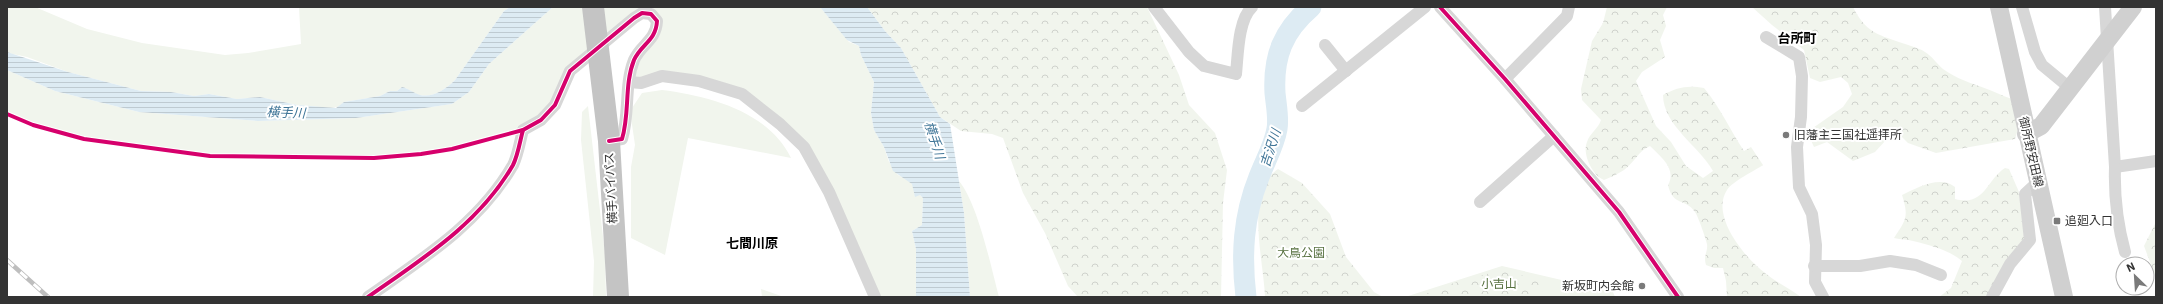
<svg xmlns="http://www.w3.org/2000/svg" width="2163" height="304" font-family="'IBM Plex Sans','Noto Sans JP',sans-serif">
<style>
.green{fill:#f1f5ed}
.forest{fill:url(#forest-crowns)}
.water{fill:url(#water-rules)}
.lines{fill:none;stroke-linecap:round;stroke-linejoin:round}
.river{stroke:#ddebf3;stroke-width:21}
.street{stroke:#d7d7d7;stroke-width:12}
.secondary{stroke:#d0d0d0;stroke-width:18}
.highway{stroke:#c4c4c4;stroke-width:22}
.rail-casing{stroke:#bebebe;stroke-width:4.5}
.rail{stroke:#fff;stroke-width:3;stroke-dasharray:9;stroke-linecap:butt}
.cycleway-casing{stroke:#fff;stroke-width:6}
.cycleway{stroke:#d6006c;stroke-width:4}
.poi-dot{fill:#7a7a7a;stroke:#fff;stroke-width:1.5}
.labels{text-anchor:middle;stroke-width:4;stroke-linejoin:round;paint-order:stroke}
.poi-label{font-size:12px;fill:#333;stroke:#fff;text-anchor:start}
.street-label{font-size:12px;fill:#333;stroke:#fff}
.park-label{font-size:12px;fill:#56703f;stroke:#fff}
.neighbourhood-label{font-size:13px;font-weight:bold;fill:#000;stroke:#fff}
.water-label{font-size:13px;font-style:italic;fill:#3f7597;stroke:#fff}
</style>
<defs>
<pattern id="forest-crowns" width="20" height="18" patternUnits="userSpaceOnUse"><rect width="20" height="18" fill="#f1f5ed"/><path d="M2 6a3 3 0 1 1 6 0M12 15a3 3 0 1 1 6 0" fill="none" stroke="#cfd2cc"/></pattern>
<pattern id="water-rules" width="6" height="5" patternUnits="userSpaceOnUse"><rect width="6" height="5" fill="#ddebf3"/><path d="M0 2.5h6" fill="none" stroke="#becad1"/></pattern>
</defs>
<rect width="100%" height="100%" fill="#fff"/>
<g class="green">
<path d="M7 7H35L87 29 142 43 225 55 248 53 301 44 299 7H510L504 11 455 80C446 89 433 98 420 95 413 94 408 88 402 87L397 91H390L380 96 344 102 338 107 330 108 297 105 260 97 237 99 209 94 194 96 171 92 141 91 68 72 27 57 8 53Z"/>
<polygon points="553,7 820,7 849,42 859,46 861,55 874,82 871,113 874,130 884,147 889,162 898,175 909,180 914,186 914,194 920,195 923,198 922,225 912,231 916,249 916,297 875,297 804,147 742,94 699,81 629,82 657,21 642,13 570,71 555,105 523,130 452,149 421,154 373,158 210,156 84,139 62,134 7,114 7,70 55,91 139,112 258,121 356,118 452,104 469,92 489,64"/>
<path d="M662 90C709 96 768 111 791 158L688 138 665 255 631 238V167L635 145 630 111 642 93Z"/>
<polygon points="588,106 605,254 606,297 593,297 594,261 581,140 582,112"/>
<path d="M959 181C978 204 991 267 999 297H970L964 213Z"/>
<polygon points="1502,266 1613,292 1615,297 1405,297"/>
<polygon points="761,289 784,297 762,297"/>
</g>
<g class="forest">
<polygon points="867,7 1147,7 1179,75 1189,105 1215,133 1227,170 1223,203 1221,297 1078,297 1068,286 1045,233 1023,193 1003,138 992,134 961,131 940,117 901,48 885,31"/>
<path d="M1607 7H1667L1663 15 1666 26 1660 40 1665 57 1642 72 1636 81 1656 126 1671 142 1686 166 1703 178 1713 171C1699 146 1663 125 1663 95 1677 87 1688 85 1704 88 1720 107 1730 130 1744 151L1751 147 1763 165C1754 171 1733 181 1727 190 1710 216 1745 258 1765 273 1776 282 1789 288 1801 297H1727L1726 281 1723 268H1714L1706 265C1703 256 1708 252 1707 244 1706 239 1698 216 1695 212 1686 198 1673 207 1668 185 1677 169 1661 157 1650 146 1639 150 1634 163 1624 170 1618 174 1611 177 1604 180 1592 175 1582 154 1587 142 1590 133 1598 129 1601 120L1582 100 1581 89 1592 41 1603 23Z"/>
<path d="M1752 7H1853C1867 36 1884 36 1911 46 1916 48 1921 49 1925 52 1932 56 1937 64 1943 69 1957 79 1971 83 1987 89 1996 92 2002 96 2012 99L2019 126 2015 139 1936 153 1908 143 1899 134 1886 140 1875 152 1853 161 1827 142 1814 147 1808 134 1810 130 1843 107 1852 94 1848 83 1841 77 1820 82 1810 78 1804 50 1772 25Z"/>
<path d="M2005 168 2009 169 2019 192 2025 242 1986 297H1939L1951 288 1962 261C1949 250 1930 245 1913 241 1907 239 1901 240 1894 238 1906 220 1909 217 1902 195 1917 188 1940 175 1955 187V199C1985 207 1986 180 2005 168Z"/>
<path d="M1278 169 1302 183 1330 214 1346 257 1374 292 1383 297H1265C1264 267 1249 206 1267 180 1269 176 1274 172 1278 169Z"/>
<polygon points="2156,222 2156,278 2144,246"/>
<polygon points="1501,270 1540,280 1544,288 1540,295 1533,297 1417,297 1454,283"/>
</g>
<g class="water">
<path d="M510 7H553L489 64 469 92 452 104 356 118 258 121 139 112 55 91 7 70V52L68 72 141 91 171 92 194 96 209 94 237 99 260 97 297 105 336 108 344 102 380 96 390 91H397L402 87C408 88 413 93 420 95 433 98 446 89 455 80L504 11Z"/>
<polygon points="820,7 867,7 885,31 901,48 940,117 950,124 964,213 970,297 916,297 916,249 912,231 922,225 923,198 920,195 915,197 912,184 893,171 884,147 874,130 871,113 874,82 861,55 859,46 847,40"/>
</g>
<g class="lines">
<path class="river" d="M1246 297C1241 255 1243 217 1259 177 1265 161 1274 146 1277 129 1279 118 1276 104 1275 93 1273 56 1283 31 1311 7"/>
<g class="street">
<path d="M1154 7 1189 52 1204 66 1236 74C1238 55 1238 20 1252 7"/>
<polyline points="1440,7 1505,79 1619,212 1678,297"/>
<polyline points="2022,7 2035,52 2042,65 2071,89"/>
<polyline points="2105,7 2115,167 2156,161"/>
<polyline points="1766,37 1799,57 1802,76 1801,117 1797,147 1799,187 1812,214 1816,245 1815,282 1823,297"/>
<polyline points="1325,45 1346,71"/>
<polyline points="1505,79 1567,16 1569,7"/>
<polyline points="629,82 641,83 662,76 699,81 742,94 780,124 804,147 829,192 875,297"/>
<polyline points="1302,106 1425,7"/>
<path d="M2115 167C2114 197 2117 223 2125 252"/>
<polyline points="1480,202 1554,136"/>
<polyline points="1814,266 1860,266 1890,261 1916,265 1941,275"/>
<path d="M368 297C422 259 479 224 513 165 518 155 520 141 523 130L541 120 555 105 570 71 634 18 642 13 651 14 657 21C656 41 641 44 634 60 624 85 630 113 622 139L609 141"/>
<polyline points="1992,297 2010,264 2030,240 2025,194 2038,182"/>
</g>
<g class="secondary">
<polyline points="1999,7 2064,297"/>
<polyline points="2026,134 2041,126 2133,7"/>
</g>
<polyline class="highway" points="593,7 609,141 618,297"/>
<g class="rail-casing">
<polyline id="rail" points="7,260 48,297"/>
</g>
<use href="#rail" class="rail"/>
<g class="cycleway-casing">
<g id="cycleway">
<polyline points="1440,7 1505,79 1619,212 1678,297"/>
<path d="M7 114 33 125 84 139 210 156 374 158 421 154 452 149 523 130 541 120 555 105 570 71 634 18 642 13 651 14 657 21C656 41 641 44 634 60 624 85 630 113 622 139L609 141"/>
<path d="M368 297C422 259 479 224 513 165 518 155 520 141 523 130"/>
</g>
</g>
<use href="#cycleway" class="cycleway"/>
</g>
<g class="poi-dot">
<circle cx="1786" cy="135" r="4"/>
<rect x="2053" y="217" width="8" height="8" rx="2"/>
<circle cx="1642" cy="286" r="4"/>
</g>
<g class="labels">
<g class="poi-label">
<text x="1794" y="139">旧藩主三国社遥拝所</text>
<text x="2065" y="225">追廻入口</text>
<text x="1634" y="290" text-anchor="end">新坂町内会館</text>
</g>
<g class="street-label">
<text transform="translate(2031 152) rotate(77)" y="4">御所野安田線</text>
<text transform="translate(611 188) rotate(-93)" y="4">横手バイパス</text>
</g>
<g class="park-label">
<text x="1301" y="257">大鳥公園</text>
<text x="1499" y="288">小吉山</text>
</g>
<g class="neighbourhood-label">
<text x="1797" y="43">台所町</text>
<text x="752" y="248">七間川原</text>
</g>
<g class="water-label">
<text transform="translate(286 112) rotate(2)" y="5">横手川</text>
<text transform="translate(935 140) rotate(72)" y="5">横手川</text>
<text transform="translate(1270 148) rotate(-72)" y="5">吉沢川</text>
</g>
</g>
<rect width="2163" height="304" fill="none" stroke="#333333" stroke-width="16"/>
<g transform="translate(2135 276) rotate(335)"><circle r="19" fill="#ffffff" stroke="#adadad"/>
<path d="M0-3L7 15L0 10L-7 15Z" fill="#7a7a7a"/>
<text y="-6" font-size="11" font-weight="bold" text-anchor="middle" fill="#333333">N</text>
</g>
</svg>
